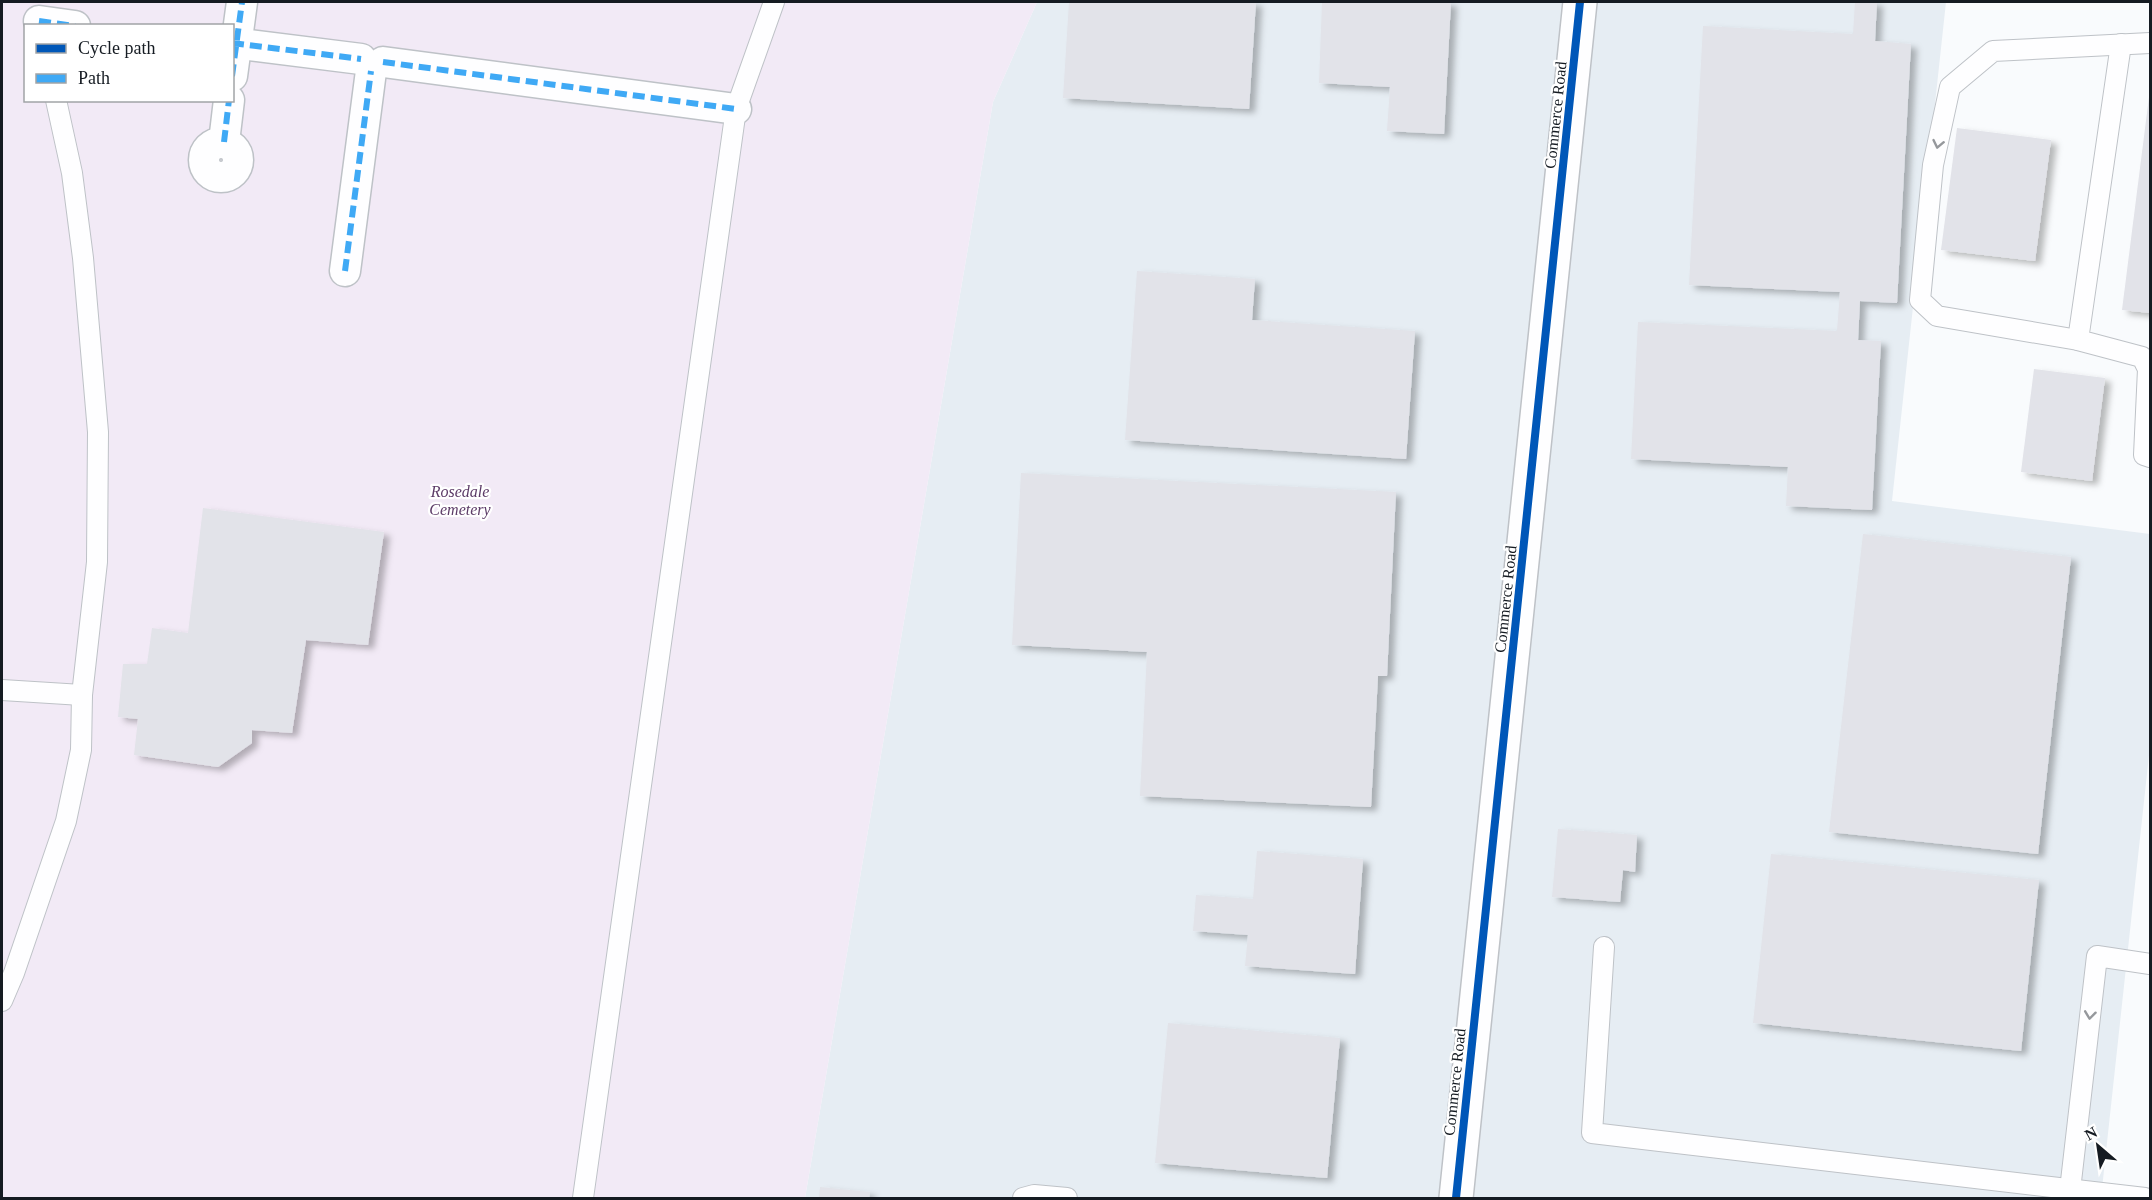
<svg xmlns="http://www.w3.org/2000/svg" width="2152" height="1200" font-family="'Times New Roman',serif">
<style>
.built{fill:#e6edf3}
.green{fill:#f2eaf6;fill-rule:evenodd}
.building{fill:#e2e3e9;filter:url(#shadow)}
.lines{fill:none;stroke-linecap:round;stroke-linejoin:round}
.service-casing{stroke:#bec2c7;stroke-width:22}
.pedestrian-casing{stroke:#bec2c7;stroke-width:33}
.minor-casing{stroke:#bec2c7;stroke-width:36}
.service{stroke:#fefeff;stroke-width:20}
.pedestrian{stroke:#fefeff;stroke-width:30}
.minor{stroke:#fefeff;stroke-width:33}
.quiet{stroke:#3fa9f5;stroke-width:6;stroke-dasharray:12 6;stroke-linecap:butt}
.cycleway-casing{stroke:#fff;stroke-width:11}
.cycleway{stroke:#0057b8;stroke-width:8}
.oneway{stroke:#95989c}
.labels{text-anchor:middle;stroke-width:4.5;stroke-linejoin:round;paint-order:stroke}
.street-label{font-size:16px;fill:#151b22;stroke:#fff}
.park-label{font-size:16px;font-style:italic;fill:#5c3b67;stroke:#fff}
</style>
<defs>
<filter id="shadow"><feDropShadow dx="6" dy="4" stdDeviation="3" flood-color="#0004"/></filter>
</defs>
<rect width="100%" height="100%" fill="#f9fbfd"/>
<polygon class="built" points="1037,2 1946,2 1892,501 2150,534 2150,746 2101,1198 805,1198 993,102"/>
<path class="green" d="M2 2H1037L993 102 805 1198H2ZM26 26H232V100H26Z"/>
<g class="building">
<polygon points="1069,2 1256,2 1249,109 1063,98"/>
<polygon points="1322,2 1451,2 1444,134 1387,131 1390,87 1319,83"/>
<polygon points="1855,2 1877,2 1875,41 1911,44 1897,303 1860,301 1858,340 1881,341 1872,510 1786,506 1788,467 1631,459 1638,322 1837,331 1840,292 1689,285 1703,26 1853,34"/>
<polygon points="2149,97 2150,97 2150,313 2122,310"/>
<polygon points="1957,128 2051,140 2035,261 1941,250"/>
<polygon points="1137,271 1255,279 1252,320 1415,331 1406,459 1125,440"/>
<polygon points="2034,369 2105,378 2092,481 2021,472"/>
<polygon points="1021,473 1396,492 1387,676 1378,676 1371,807 1140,796 1147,652 1012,645"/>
<polygon points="203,508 384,532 368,645 306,640 292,733 252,730 252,743 218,767 134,755 138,719 118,717 123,664 147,664 152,628 188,633"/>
<polygon points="1863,534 2071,557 2038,854 1829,832"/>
<polygon points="1558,829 1637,835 1635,872 1623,870 1620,902 1552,897"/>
<polygon points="1257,851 1363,859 1355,974 1245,966 1248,935 1193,931 1196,895 1253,899"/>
<polygon points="1771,854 2039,880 2021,1051 1753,1023"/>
<polygon points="1168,1023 1340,1038 1327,1178 1155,1163"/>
<polygon points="820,1187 870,1192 869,1198 819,1198"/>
</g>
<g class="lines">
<g class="service-casing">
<g id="service">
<polyline points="2121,44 2078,340 2142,357 2148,369 2144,455 2150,457"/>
<polyline points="2078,340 1937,316 1920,300 1933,165 1950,87 1993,51 2150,43"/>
<polyline points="2,690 82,695"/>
<polyline points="1604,947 1592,1133 2145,1198"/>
<polyline points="2,1001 14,973 66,821 81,750 82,695 97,562 98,432 83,258 72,173 56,100"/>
<polyline points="2070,1190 2097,956 2150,964"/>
<polyline points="583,1198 736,109 774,2"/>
<polyline points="1023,1198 1034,1195 1067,1198"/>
</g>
</g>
<g class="pedestrian-casing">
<g id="pedestrian">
<polyline points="39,21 75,26"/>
<polyline points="232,43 361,59"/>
<polyline points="383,62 736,109"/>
<polyline points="232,76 242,2"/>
<polyline points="224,142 229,100"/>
<circle cx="221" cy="160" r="17"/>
<polyline points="345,271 371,71"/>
</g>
</g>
<g class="minor-casing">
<polyline id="minor" points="1456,1198 1580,2"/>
</g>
<use href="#service" class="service"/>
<use href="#pedestrian" class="pedestrian"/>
<use href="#minor" class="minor"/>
<g class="quiet">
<polyline points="39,21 75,26"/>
<polyline points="232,43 361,59"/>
<polyline points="383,62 736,109"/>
<polyline points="232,76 242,2"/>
<polyline points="224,142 229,100"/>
<polyline points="345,271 371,71"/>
</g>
<g class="cycleway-casing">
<polyline id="cycleway" points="1456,1198 1580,2"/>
</g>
<use href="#cycleway" class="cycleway"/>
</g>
<defs><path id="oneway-chevron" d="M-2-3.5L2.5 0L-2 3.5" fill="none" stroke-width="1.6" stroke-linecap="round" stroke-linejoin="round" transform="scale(1.5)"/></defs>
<g class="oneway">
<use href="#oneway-chevron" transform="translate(1938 144) rotate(102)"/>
<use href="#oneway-chevron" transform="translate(2090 1015) rotate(97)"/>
</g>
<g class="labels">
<g class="street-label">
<text transform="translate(1555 115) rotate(-84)" y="6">Commerce Road</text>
<text transform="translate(1505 599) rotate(-84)" y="6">Commerce Road</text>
<text transform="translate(1454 1082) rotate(-84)" y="6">Commerce Road</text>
</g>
<g class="park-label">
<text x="460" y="497">Rosedale<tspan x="460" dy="18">Cemetery</tspan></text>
</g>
</g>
<rect width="2152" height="1200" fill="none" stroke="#151b22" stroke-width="6"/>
<rect x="24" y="24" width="210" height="78" fill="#ffffff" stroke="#a1a4a7" stroke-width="1.5"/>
<rect x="36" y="44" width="30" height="9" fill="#0057b8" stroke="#a1a4a7" stroke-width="1.5"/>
<text x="78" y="54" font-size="18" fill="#151b22">Cycle path</text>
<rect x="36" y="74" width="30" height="9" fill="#3fa9f5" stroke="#a1a4a7" stroke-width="1.5"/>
<text x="78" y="84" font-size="18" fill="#151b22">Path</text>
<g transform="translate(2098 1146) rotate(331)" stroke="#ffffff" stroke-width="4.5" paint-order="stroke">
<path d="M0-4.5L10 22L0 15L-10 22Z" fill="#151b22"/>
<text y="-9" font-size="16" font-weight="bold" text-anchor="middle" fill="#151b22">N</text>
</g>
</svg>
